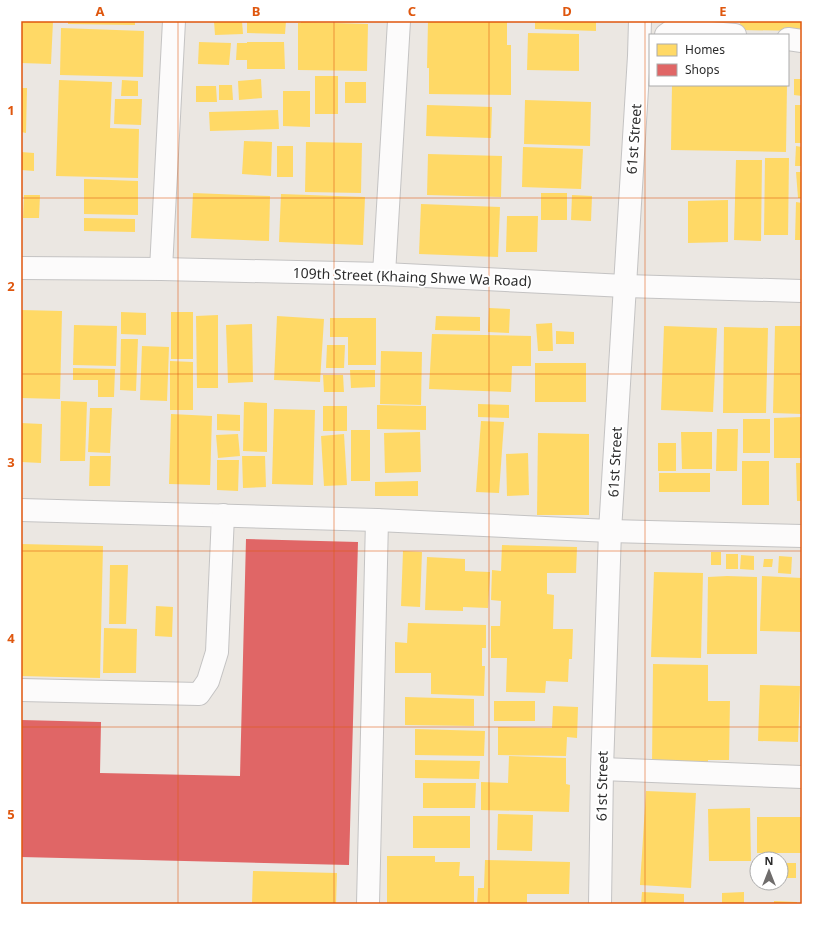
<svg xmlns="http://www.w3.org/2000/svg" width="823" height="925" font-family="'Noto Sans',sans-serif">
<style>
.homes{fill:#ffd966}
.shops{fill:#e06666}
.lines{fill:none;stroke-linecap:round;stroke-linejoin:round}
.minor-casing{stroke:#c4c3c3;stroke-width:24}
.minor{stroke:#fcfbfb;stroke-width:22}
.grid{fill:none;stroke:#df570e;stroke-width:1;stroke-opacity:0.55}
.labels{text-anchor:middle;stroke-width:4;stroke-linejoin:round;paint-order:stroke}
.street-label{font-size:14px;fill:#2c2c2c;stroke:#fff}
.neatline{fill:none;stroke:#df570e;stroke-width:1.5}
.grid-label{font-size:13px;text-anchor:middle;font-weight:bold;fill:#df570e}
</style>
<rect width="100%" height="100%" fill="#ebe7e2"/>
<g class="homes">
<polygon points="21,21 53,21 51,64 21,63"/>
<polygon points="68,21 135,21 135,25 68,24"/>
<polygon points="214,21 242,21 243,34 215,35"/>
<polygon points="247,21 286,21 285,34 247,33"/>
<polygon points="428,21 507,21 507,45 511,45 511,95 429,94 429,68 427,68"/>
<polygon points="535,21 596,21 596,31 535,29"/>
<polygon points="740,21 802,21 802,31 740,30"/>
<polygon points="301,22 368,24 367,71 298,70 298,23 301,23"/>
<polygon points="61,28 144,31 143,77 60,75"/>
<polygon points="528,33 579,34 579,71 527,70"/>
<polygon points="199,42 231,43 229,65 198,64"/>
<polygon points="247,42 284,42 285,69 247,69 247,60 236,60 237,43 247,43"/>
<rect x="315" y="76" width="23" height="38"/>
<polygon points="261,79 262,98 239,100 238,81"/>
<polygon points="794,79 802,79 802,96 794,95"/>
<polygon points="59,80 112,82 110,128 139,129 138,178 56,176"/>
<polygon points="122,80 138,81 138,96 121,96"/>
<rect x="345" y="82" width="21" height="21"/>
<polygon points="219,85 232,85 233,100 219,100"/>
<polygon points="672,85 787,85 786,152 671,150"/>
<polygon points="196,86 216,86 217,102 196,102"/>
<polygon points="21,88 27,88 26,133 21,132"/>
<polygon points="283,91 310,91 310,127 283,126"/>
<polygon points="115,99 142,99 141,125 114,124"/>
<polygon points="525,100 591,102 590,146 524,144"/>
<polygon points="427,105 492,107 491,138 426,136"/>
<rect x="795" y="105" width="7" height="38"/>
<polygon points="278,110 279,129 210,131 209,112"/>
<polygon points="244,141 272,142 271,176 242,174"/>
<polygon points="306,142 362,143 361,193 305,192"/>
<rect x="277" y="146" width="16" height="31"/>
<polygon points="796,146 802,147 802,166 795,166"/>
<polygon points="523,147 583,149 581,189 522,187"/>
<polygon points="21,152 34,153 34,171 21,170"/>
<polygon points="428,154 502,156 501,197 427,195"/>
<polygon points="765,158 789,158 788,235 764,235"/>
<polygon points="736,160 762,160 761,241 734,240"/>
<polygon points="796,172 802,172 802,198 798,198"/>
<polygon points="84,179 138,181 138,215 84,214"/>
<polygon points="193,193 270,196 269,241 191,238"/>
<rect x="541" y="193" width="26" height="27"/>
<polygon points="281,194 365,197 363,245 279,242"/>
<polygon points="24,195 40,195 39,218 23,218"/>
<polygon points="572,195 592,196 591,221 571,220"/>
<polygon points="728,200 728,242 688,243 688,201"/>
<polygon points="796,202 802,203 802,240 795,240"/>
<polygon points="421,204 500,207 498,257 419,254"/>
<polygon points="507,216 538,216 537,252 506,252"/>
<polygon points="84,218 135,219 135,232 84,231"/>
<polygon points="489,308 510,309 509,333 488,332"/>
<polygon points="21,310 62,311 60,399 21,398"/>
<polygon points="121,312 146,313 146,335 121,334"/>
<rect x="171" y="312" width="22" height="47"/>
<polygon points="218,315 218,388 197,388 196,316"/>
<polygon points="277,316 324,319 320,382 274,380"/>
<polygon points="436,316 480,317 480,331 435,330"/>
<polygon points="330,318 376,318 376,365 348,365 348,337 330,337"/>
<polygon points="552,323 553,351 538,351 536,324"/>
<polygon points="252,324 253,382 228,383 226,325"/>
<polygon points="74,325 117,326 116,366 73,365"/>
<polygon points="664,326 717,328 713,412 661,410"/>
<polygon points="775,326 802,326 802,414 773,413"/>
<polygon points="724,327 768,328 766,413 723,413"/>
<polygon points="556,331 574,332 574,344 556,344"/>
<polygon points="432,334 531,336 531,366 512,366 511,392 429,389"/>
<polygon points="121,339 138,339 136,391 120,390"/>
<polygon points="327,345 345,345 344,368 326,368"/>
<polygon points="142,346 169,347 167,401 140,400"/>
<polygon points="381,351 422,352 421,405 380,404"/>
<polygon points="170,361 193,362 193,410 170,410"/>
<rect x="535" y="363" width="51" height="39"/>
<polygon points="73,368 115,369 114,397 98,397 98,380 73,380"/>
<polygon points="350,370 375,370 375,387 351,388"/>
<polygon points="323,375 343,375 344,392 324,392"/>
<polygon points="61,401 87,402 85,461 60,461"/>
<polygon points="244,402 267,403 267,452 243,451"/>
<polygon points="478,404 509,405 509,418 478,417"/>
<polygon points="377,405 426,406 426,430 377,429"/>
<rect x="323" y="406" width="24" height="25"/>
<polygon points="90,408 112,408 110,453 88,452"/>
<polygon points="274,409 315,410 313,485 272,484"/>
<polygon points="171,414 212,416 210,485 169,484"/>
<polygon points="217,414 240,415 240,431 217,430"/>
<polygon points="802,417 802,458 774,458 774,418"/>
<rect x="743" y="419" width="27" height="34"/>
<polygon points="481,421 504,422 499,493 476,492"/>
<polygon points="21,423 42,424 41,463 21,462"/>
<polygon points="717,429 738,429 737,471 716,471"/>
<rect x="351" y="430" width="19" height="51"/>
<polygon points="420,432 421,472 385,473 384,433"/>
<polygon points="681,432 712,432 712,469 682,469"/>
<polygon points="538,433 589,434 589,515 537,515"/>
<polygon points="238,434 240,456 218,458 216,435"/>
<polygon points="344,434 347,485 324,486 321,436"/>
<rect x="658" y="443" width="18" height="28"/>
<polygon points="528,453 529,495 507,496 506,454"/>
<polygon points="90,456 111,456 110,486 89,486"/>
<polygon points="242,456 265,456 266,487 243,488"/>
<polygon points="217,460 239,460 238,491 217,490"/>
<rect x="742" y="461" width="27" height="44"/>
<polygon points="796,463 802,463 802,501 797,501"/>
<rect x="659" y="473" width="51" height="19"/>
<polygon points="418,481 418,496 375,496 375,482"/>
<polygon points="21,544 103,546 100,678 21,676"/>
<polygon points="502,545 577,547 576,573 547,573 547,594 554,595 553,629 573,629 572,659 569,659 568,682 546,681 545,693 506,692 507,658 491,658 491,626 500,626 501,601 491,600 492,570 501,571"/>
<polygon points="403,551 422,552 420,607 401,606"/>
<rect x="711" y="552" width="10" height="13"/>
<rect x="726" y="554" width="12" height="15"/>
<polygon points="741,555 754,556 754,570 740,569"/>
<polygon points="779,556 792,557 791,574 778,573"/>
<polygon points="427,557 465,559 465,571 490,572 488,608 463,607 463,611 425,610"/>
<polygon points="764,559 773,559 772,567 763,567"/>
<polygon points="110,565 128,565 126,624 109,624"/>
<polygon points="654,572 703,573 701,658 651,657"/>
<polygon points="727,576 757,577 757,654 707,654 708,577"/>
<polygon points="762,576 802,578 802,632 760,631"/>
<polygon points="156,606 173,607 172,637 155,636"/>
<polygon points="408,623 486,625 486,648 482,648 482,666 485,666 484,696 431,694 431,673 395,673 395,642 407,643"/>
<polygon points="104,628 137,629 136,673 103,673"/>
<polygon points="653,664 708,665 708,701 730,701 729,760 708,760 708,768 652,767"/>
<polygon points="760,685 800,686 798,742 758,741"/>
<polygon points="405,697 474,699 474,726 405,725"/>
<rect x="494" y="701" width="41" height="20"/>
<polygon points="553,706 578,707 577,738 567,737 566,756 498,755 498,727 552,728"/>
<polygon points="415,729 485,731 484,756 415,755"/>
<polygon points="509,756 566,758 566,784 570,785 569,812 481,810 481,782 508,783"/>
<polygon points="415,760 480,761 479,779 415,778"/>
<polygon points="423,783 476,783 475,808 423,808"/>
<polygon points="646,791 696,793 691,888 640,885"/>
<polygon points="750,808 751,861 709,861 708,809"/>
<polygon points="498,814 533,815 532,851 497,850"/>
<rect x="413" y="816" width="57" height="32"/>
<rect x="757" y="817" width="44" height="36"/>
<polygon points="387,856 435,856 435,862 460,862 459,876 474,876 474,903 459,903 459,904 387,904"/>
<polygon points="485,860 570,862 569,894 527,894 527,904 477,904 478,888 484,888"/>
<rect x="781" y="863" width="15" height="15"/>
<polygon points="253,871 337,873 336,904 252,904"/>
<polygon points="642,892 684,894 684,904 641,904"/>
<polygon points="744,892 744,904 722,904 722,893"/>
<polygon points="774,901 797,902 797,904 774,904"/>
</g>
<polygon class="shops" points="246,539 358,542 349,865 21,857 21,720 101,722 100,773 240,776"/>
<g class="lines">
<g class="minor-casing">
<g id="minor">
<polyline points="666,35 673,30 735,35"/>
<polyline points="788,39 802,41"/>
<polyline points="21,268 161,269 384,274 625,286 802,291"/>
<polyline points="161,269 174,21"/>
<polyline points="384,274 399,21"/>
<polyline points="21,510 377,520 610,531 802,536"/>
<polyline points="21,690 199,694 208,681 217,652 223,515"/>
<polyline points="602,769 802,777"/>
<polyline points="368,904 377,520"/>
<polyline points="600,904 602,769 610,531 639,56 640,21"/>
</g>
</g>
<use href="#minor" class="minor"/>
</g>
<path class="grid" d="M178 21V904M334 21V904M489 21V904M645 21V904M21 198H802M21 374H802M21 551H802M21 727H802"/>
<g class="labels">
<g class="street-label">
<text transform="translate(634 139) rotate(-86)" y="5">61st Street</text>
<text transform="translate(412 277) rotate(2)" y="5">109th Street (Khaing Shwe Wa Road)</text>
<text transform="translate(615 462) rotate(-87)" y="5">61st Street</text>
<text transform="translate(602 786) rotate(-89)" y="5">61st Street</text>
</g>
</g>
<rect width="823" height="925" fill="none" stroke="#ffffff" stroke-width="44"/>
<rect x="649" y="34" width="140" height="52" fill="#ffffff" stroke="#ababab"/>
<rect x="657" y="44" width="20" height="12" fill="#ffd966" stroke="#ababab"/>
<text x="685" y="54" font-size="12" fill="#2c2c2c">Homes</text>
<rect x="657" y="64" width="20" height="12" fill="#e06666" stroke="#ababab"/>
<text x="685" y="74" font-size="12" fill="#2c2c2c">Shops</text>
<g transform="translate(769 871)"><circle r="19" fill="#ffffff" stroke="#ababab"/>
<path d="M0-3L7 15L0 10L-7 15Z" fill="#6f6d6c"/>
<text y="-6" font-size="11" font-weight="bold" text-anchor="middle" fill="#2c2c2c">N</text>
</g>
<rect x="22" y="22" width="779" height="881" class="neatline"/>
<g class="grid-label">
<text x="100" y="16">A</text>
<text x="256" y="16">B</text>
<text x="412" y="16">C</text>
<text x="567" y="16">D</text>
<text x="723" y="16">E</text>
<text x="11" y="115">1</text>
<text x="11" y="291">2</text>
<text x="11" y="467">3</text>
<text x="11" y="643">4</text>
<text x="11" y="819">5</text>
</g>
</svg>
